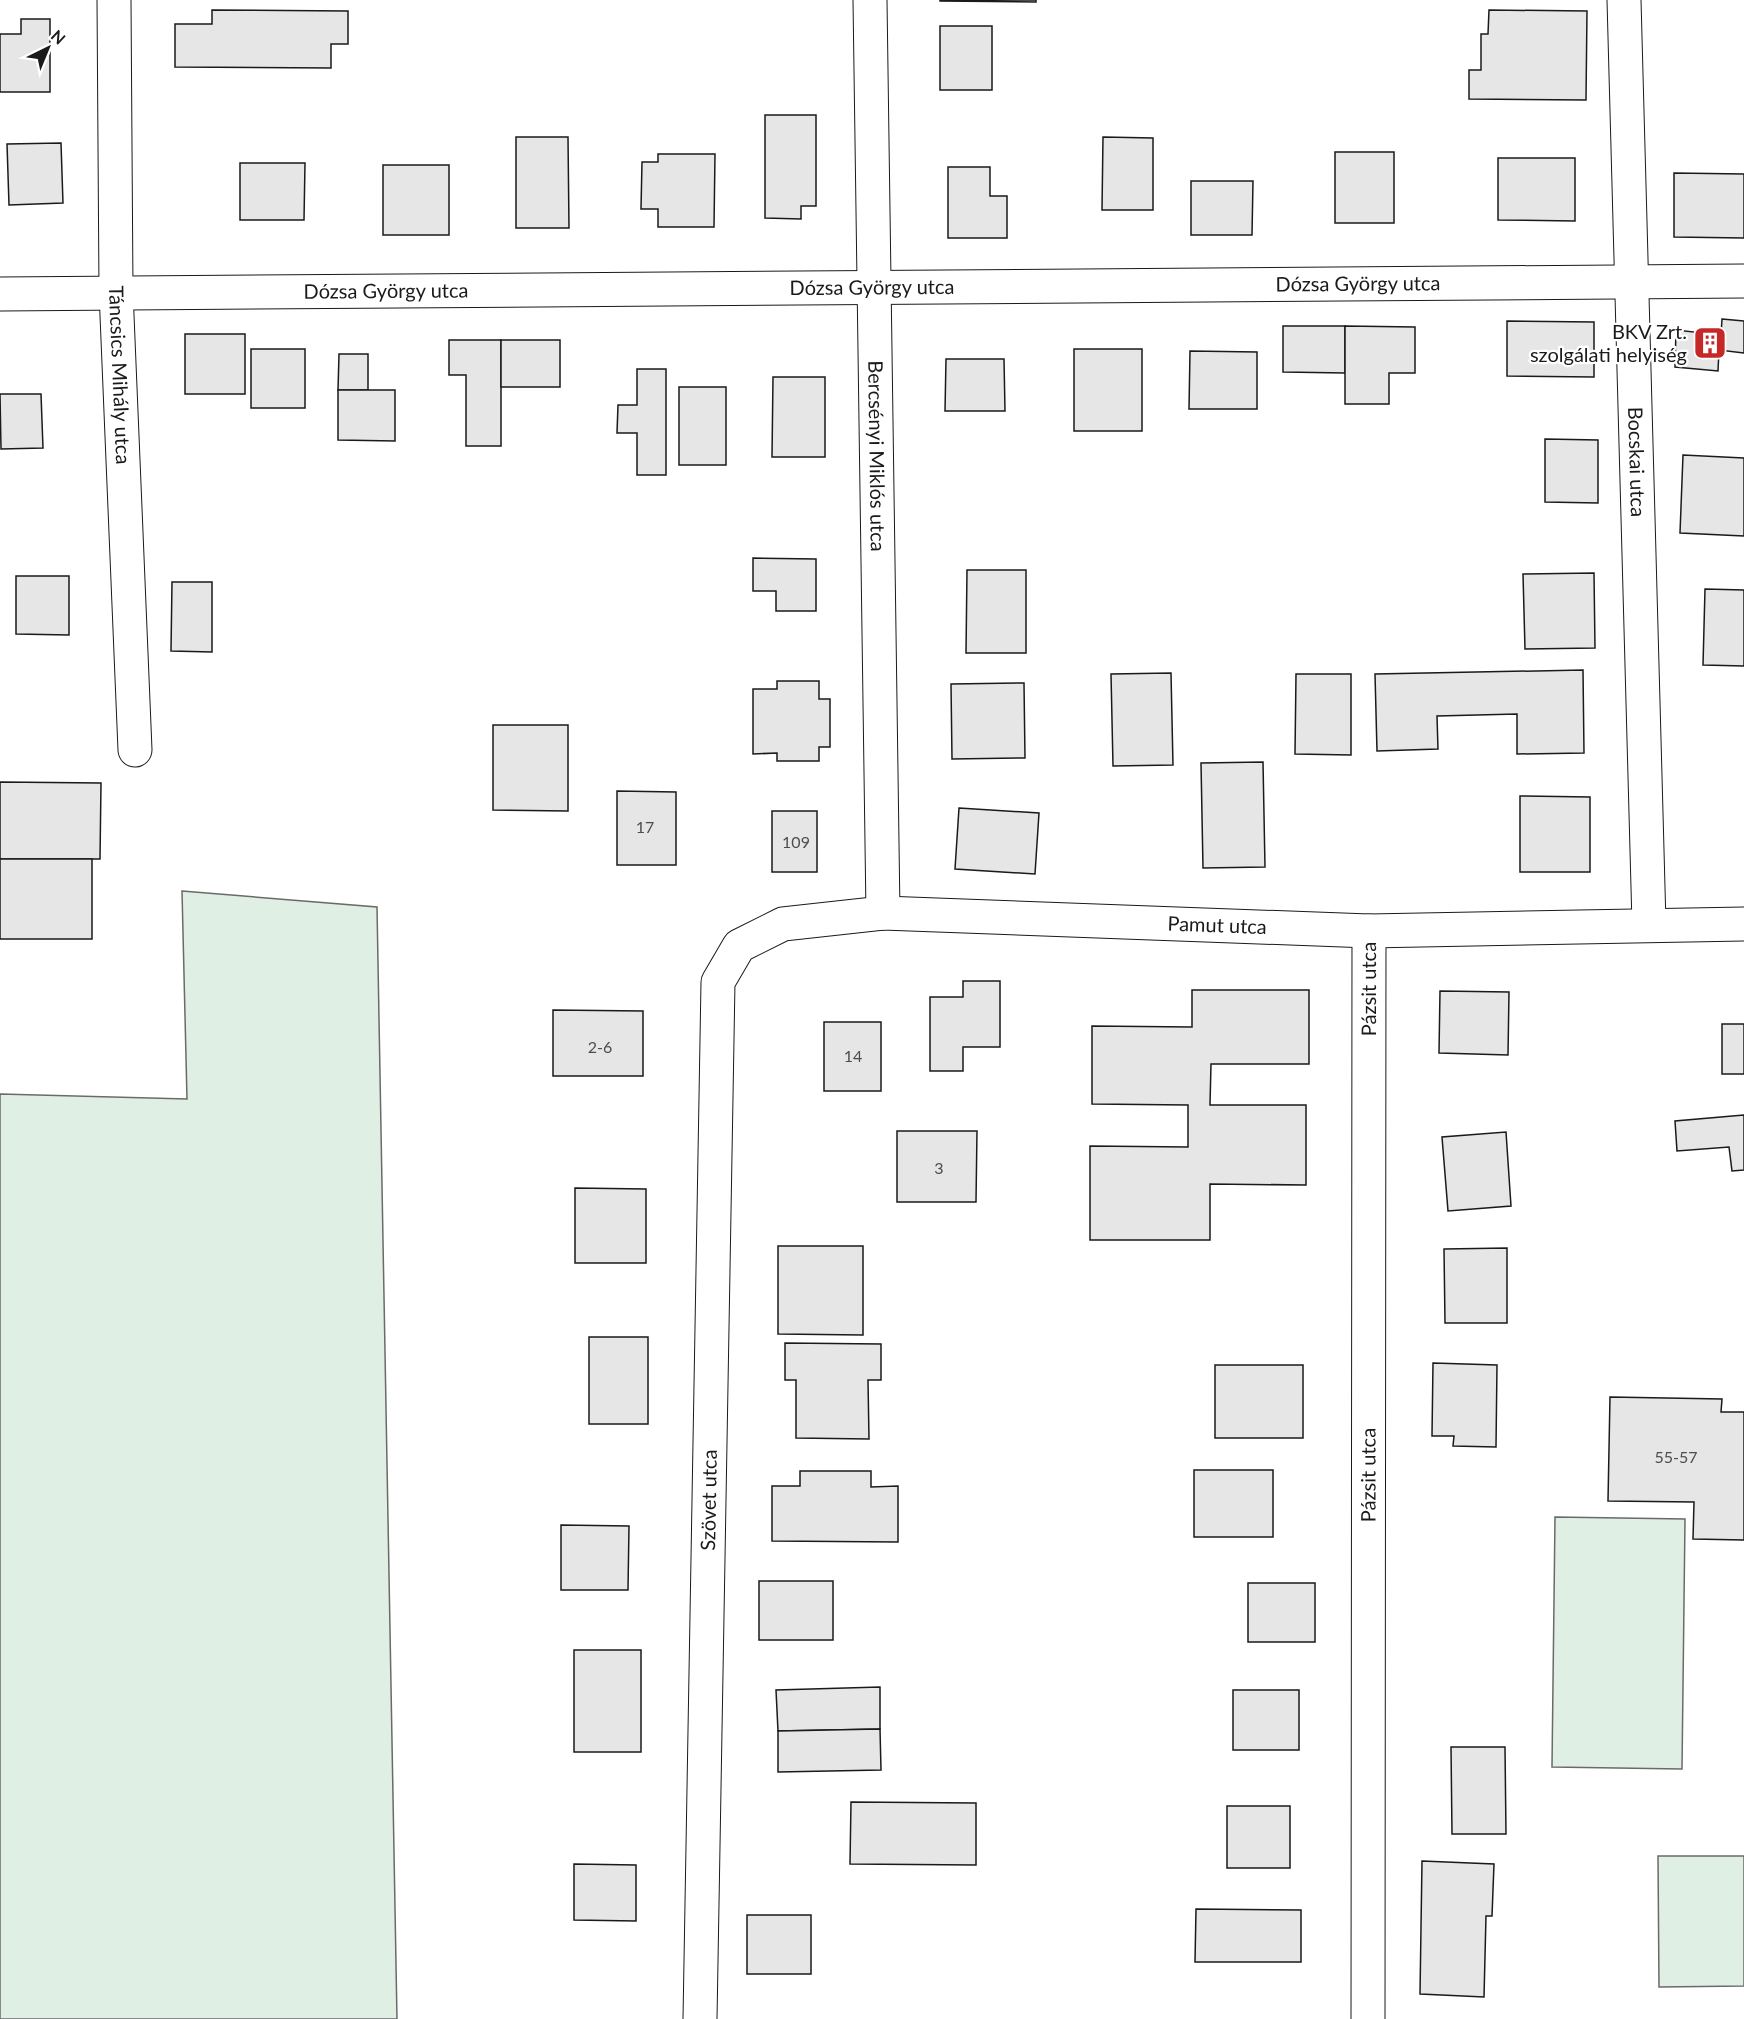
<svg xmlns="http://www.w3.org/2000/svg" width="1744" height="2019" font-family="Lato,sans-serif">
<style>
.green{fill:#e0efe3;stroke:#6a6a6a;stroke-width:1.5}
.building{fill:#e6e6e6;stroke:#1a1a1a;stroke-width:1.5}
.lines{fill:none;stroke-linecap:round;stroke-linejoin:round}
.street-casing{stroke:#1a1a1a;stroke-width:35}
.secondary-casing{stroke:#1a1a1a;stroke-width:35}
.street{stroke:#fff;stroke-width:33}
.secondary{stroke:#fff;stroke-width:33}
.labels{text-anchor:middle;stroke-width:4.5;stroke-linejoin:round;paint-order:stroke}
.number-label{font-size:16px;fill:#4d4d4d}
.street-label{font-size:20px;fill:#1a1a1a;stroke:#fff}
.poi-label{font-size:20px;fill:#1a1a1a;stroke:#fff;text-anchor:end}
</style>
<rect width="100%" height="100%" fill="#fff"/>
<g class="green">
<polygon points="182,891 377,907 397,2019 0,2019 0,1094 187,1099"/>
<polygon points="1555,1517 1685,1519 1682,1769 1552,1767"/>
<polygon points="1658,1856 1744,1856 1744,1986 1659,1987"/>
</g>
<g class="building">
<polygon points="940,0 1036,0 1036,2 940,1"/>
<polygon points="212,10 348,11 348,44 331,44 331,68 175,67 175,24 212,24"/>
<polygon points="1489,10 1587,11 1586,100 1469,99 1469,70 1481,70 1481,34 1488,34"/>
<polygon points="21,19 50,19 50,92 0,92 0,34 21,34"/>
<rect x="940" y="26" width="52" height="64"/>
<polygon points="765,115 816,115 816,206 801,206 801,219 765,218"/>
<polygon points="516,137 568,137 569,228 516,228"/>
<polygon points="1103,137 1153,138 1153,210 1102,210"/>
<polygon points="61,143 63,203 9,205 7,144"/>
<rect x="1335" y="152" width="59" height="71"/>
<polygon points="658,154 715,154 714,227 658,227 658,209 641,209 642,162 658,162"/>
<polygon points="1498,158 1575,158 1575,221 1498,220"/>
<polygon points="240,163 305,163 304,220 240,220"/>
<rect x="383" y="165" width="66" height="70"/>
<polygon points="948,167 990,167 990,196 1007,196 1007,238 948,238"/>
<polygon points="1674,173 1744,174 1744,238 1674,237"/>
<polygon points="1191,181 1253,181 1252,235 1191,235"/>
<polygon points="1722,319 1744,321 1744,353 1719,350 1718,371 1675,367 1676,330 1721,335"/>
<polygon points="1507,321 1594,322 1594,377 1507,376"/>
<polygon points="1283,326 1345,326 1345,373 1283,372"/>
<polygon points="1345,326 1415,327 1415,373 1389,373 1389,404 1345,404"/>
<rect x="185" y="334" width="60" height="60"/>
<polygon points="449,340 501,340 501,446 466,446 466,375 449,375"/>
<rect x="501" y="340" width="59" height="47"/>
<rect x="251" y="349" width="54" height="59"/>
<rect x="1074" y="349" width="68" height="82"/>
<polygon points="1190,351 1257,352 1257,409 1189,409"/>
<polygon points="339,354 368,354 368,390 338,390"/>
<polygon points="946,359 1004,359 1005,411 945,411"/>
<polygon points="637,369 666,369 666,475 637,475 637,433 617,433 618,405 637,405"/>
<polygon points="773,377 825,377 825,457 772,457"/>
<rect x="679" y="387" width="47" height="78"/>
<polygon points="338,390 395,390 395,441 338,440"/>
<polygon points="0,394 41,394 43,448 1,449"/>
<polygon points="1545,439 1598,440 1598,503 1545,502"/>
<polygon points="1683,455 1744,458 1744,536 1680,533"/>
<polygon points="753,558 816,559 816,611 776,611 776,591 753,591"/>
<polygon points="967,570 1026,570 1026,653 966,653"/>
<polygon points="1594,573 1595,648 1525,649 1523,574"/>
<polygon points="16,576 69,576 69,635 16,634"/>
<polygon points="172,582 212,582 212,652 171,651"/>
<polygon points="1705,589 1744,590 1744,666 1703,665"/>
<polygon points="1583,670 1584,753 1517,754 1517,714 1437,716 1438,749 1377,751 1375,674"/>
<polygon points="1171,673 1173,765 1113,766 1111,674"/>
<polygon points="1296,674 1351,674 1351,755 1295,754"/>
<polygon points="777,681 819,681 819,699 830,699 830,747 819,747 819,761 777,761 777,753 753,754 753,689 777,689"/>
<polygon points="1024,683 1025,758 952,759 951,684"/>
<polygon points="493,725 568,725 568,811 493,810"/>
<polygon points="1263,762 1265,867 1203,868 1201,763"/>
<polygon points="0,782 101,783 100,859 0,859"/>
<polygon points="617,791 676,792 676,865 617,865"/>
<polygon points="1520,796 1590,797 1590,872 1520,872"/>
<polygon points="959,808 1039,813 1035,874 955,869"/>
<rect x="772" y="811" width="45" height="61"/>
<rect x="0" y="859" width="92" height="80"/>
<polygon points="963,981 1000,981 1000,1047 963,1047 963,1071 930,1071 930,997 963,997"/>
<polygon points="1192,990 1309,990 1309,1064 1211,1064 1210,1105 1306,1105 1306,1185 1210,1184 1210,1240 1090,1240 1090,1146 1188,1147 1188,1105 1092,1104 1092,1026 1192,1027"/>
<polygon points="1440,991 1509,992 1508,1055 1439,1053"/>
<polygon points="553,1010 643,1011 643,1076 553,1076"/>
<rect x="824" y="1022" width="57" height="69"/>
<rect x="1722" y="1024" width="22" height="50"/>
<polygon points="1744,1115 1744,1170 1732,1171 1729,1147 1677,1151 1675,1121"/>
<polygon points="897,1131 977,1131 976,1202 897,1202"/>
<polygon points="1506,1132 1511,1206 1448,1211 1442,1137"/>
<polygon points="575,1188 646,1189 646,1263 575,1263"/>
<polygon points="778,1246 863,1246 863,1335 778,1334"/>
<polygon points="1507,1248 1507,1323 1445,1323 1444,1249"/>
<rect x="589" y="1337" width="59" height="87"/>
<polygon points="785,1343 881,1344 881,1380 868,1380 869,1439 796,1438 796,1380 785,1380"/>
<polygon points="1433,1363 1497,1365 1496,1447 1453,1446 1454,1436 1432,1436"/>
<rect x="1215" y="1365" width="88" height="73"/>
<polygon points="1610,1397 1722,1399 1721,1412 1744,1412 1744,1540 1693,1539 1694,1502 1608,1501"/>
<rect x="1194" y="1470" width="79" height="67"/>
<polygon points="800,1471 871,1471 871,1487 898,1486 898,1542 772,1541 772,1486 800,1486"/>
<polygon points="561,1525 629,1526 628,1590 561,1590"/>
<rect x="759" y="1581" width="74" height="59"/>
<rect x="1248" y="1583" width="67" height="59"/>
<rect x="574" y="1650" width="67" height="102"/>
<polygon points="880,1687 880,1729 778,1731 776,1690"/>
<rect x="1233" y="1690" width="66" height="60"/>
<polygon points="880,1729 881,1770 778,1772 778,1731"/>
<polygon points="1451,1747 1505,1747 1506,1834 1452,1834"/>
<polygon points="851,1802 976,1803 976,1865 850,1864"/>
<rect x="1227" y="1806" width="63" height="62"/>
<polygon points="1422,1861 1494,1864 1492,1916 1486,1916 1484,1997 1420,1994"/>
<polygon points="574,1864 636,1865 636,1921 574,1920"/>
<polygon points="1196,1909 1301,1910 1301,1962 1195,1962"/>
<rect x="747" y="1915" width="64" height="59"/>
</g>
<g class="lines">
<g class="street-casing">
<g id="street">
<path id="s1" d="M114 0 116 291 135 750"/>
<path id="s2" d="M870 0 883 913"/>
<path id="s3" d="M1624 0 1649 924"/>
<path id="s4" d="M700 2019 718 982 739 946 783 924 883 913 1369 931 1744 924"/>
<path id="s5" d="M1368 2019 1369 931"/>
</g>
</g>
<g class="secondary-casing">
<g id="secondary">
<path id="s6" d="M0 294 1744 281"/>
</g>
</g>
<use href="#street" class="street"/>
<use href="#secondary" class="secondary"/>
</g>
<defs>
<g id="building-square" transform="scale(1.725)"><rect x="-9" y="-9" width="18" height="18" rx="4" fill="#c62828" stroke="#fff"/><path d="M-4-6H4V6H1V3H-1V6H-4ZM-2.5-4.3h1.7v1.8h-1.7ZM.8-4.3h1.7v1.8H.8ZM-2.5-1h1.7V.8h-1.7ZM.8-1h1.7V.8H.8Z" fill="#fff"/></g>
</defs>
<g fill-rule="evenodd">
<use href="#building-square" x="1710" y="343"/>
</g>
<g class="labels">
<g class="number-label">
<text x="645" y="833">17</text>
<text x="796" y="848">109</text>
<text x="600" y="1053">2-6</text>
<text x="853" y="1062">14</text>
<text x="939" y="1174">3</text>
<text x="1676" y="1463">55-57</text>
</g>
<g class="street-label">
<text dy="7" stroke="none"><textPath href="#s6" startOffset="1358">Dózsa György utca</textPath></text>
<text dy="7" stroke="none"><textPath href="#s6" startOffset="872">Dózsa György utca</textPath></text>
<text dy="7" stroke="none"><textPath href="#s6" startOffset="386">Dózsa György utca</textPath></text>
<text dy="7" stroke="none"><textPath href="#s1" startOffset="375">Táncsics Mihály utca</textPath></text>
<text dy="7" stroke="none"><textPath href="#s2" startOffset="456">Bercsényi Miklós utca</textPath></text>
<text dy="7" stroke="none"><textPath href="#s3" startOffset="462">Bocskai utca</textPath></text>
<text dy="7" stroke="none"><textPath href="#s4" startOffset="1563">Pamut utca</textPath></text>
<text dy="7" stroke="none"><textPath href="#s5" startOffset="1030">Pázsit utca</textPath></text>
<text dy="7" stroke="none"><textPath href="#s5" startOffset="544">Pázsit utca</textPath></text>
<text dy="7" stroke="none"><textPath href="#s4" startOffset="519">Szövet utca</textPath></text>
</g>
<g class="poi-label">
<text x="1687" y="339">BKV Zrt.<tspan x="1687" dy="23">szolgálati helyiség</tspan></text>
</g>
</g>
<g transform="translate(48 48) rotate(43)" stroke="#ffffff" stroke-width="4.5" paint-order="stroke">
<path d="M0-4.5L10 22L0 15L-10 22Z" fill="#1a1a1a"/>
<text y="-9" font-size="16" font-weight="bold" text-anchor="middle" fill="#1a1a1a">N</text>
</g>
</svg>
